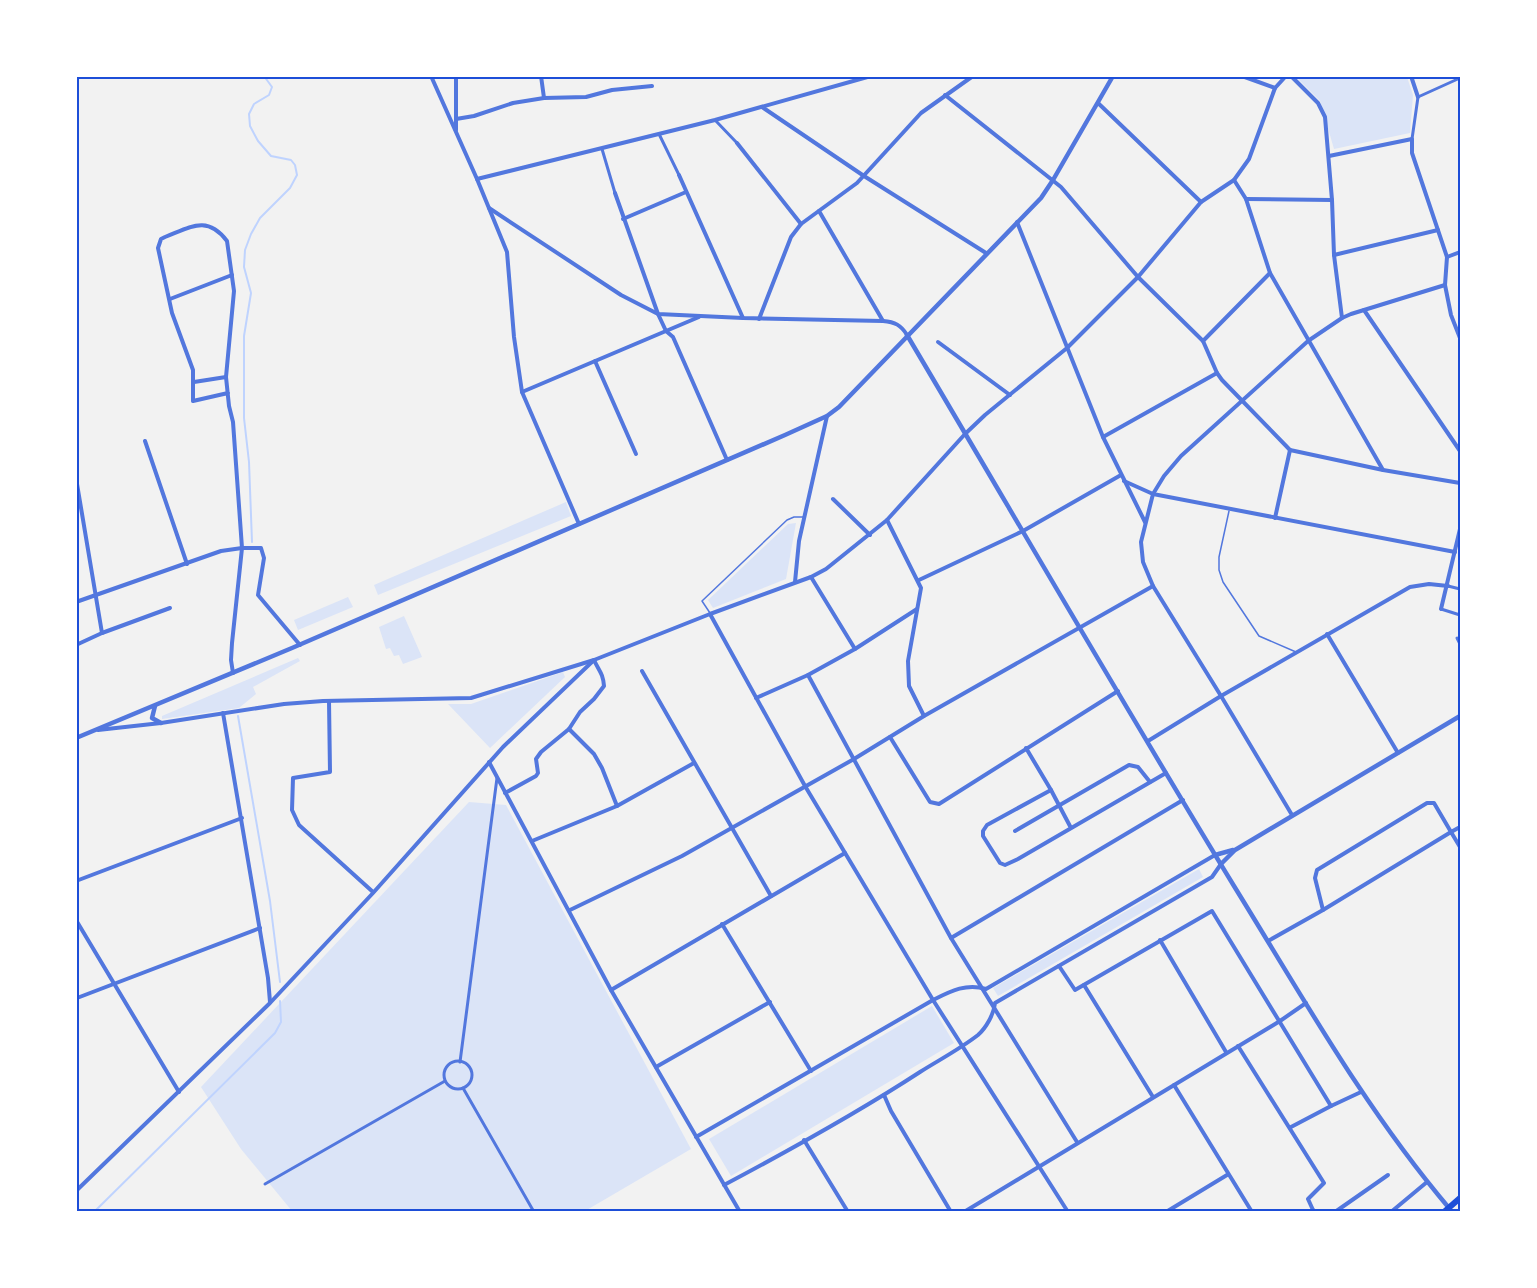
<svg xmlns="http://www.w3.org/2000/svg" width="1537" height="1288" font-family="Bitter,serif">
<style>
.green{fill:#dbe4f7}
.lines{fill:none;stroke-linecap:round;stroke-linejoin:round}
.stream{stroke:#bfd3fe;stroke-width:2}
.service{stroke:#5277de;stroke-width:1.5}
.pedestrian{stroke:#5277de;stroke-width:3}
.minor{stroke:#5277de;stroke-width:4}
.tertiary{stroke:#5277de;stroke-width:4.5}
.primary{stroke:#1d4ed8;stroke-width:6}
.neatline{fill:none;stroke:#1d4ed8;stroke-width:2}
</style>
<rect width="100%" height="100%" fill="#f2f2f2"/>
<g class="green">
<polygon points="1296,77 1407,77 1413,95 1410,133 1334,149 1320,101"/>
<polygon points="566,502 571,516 378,595 374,585"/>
<polygon points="796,523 786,579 713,608 708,600 788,524"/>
<polygon points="348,597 353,607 298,630 294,620"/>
<polygon points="404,616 422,657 403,664 399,655 394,656 390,648 386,649 379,627"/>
<polygon points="298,658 300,661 253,687 256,694 239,708 162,719 162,716"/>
<polygon points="563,672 565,677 490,748 448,704 471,704"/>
<polygon points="469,802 506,805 691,1149 585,1211 292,1211 241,1149 201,1087"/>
<polygon points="1199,869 1203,877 998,996 993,988"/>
<polygon points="932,1006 954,1043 731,1176 709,1139"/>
</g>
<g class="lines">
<g class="stream">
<polyline points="252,542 249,462 244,418 244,336 251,293 244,267 245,250 251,234 260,218 290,188 297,175 295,165 291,160 271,156 258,141 250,126 249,114 254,104 269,95 272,87 264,76"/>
<polyline points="238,716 270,901 280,982"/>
<polyline points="94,1212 275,1033 281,1022 280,1001"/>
</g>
<g class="service">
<polyline points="1229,511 1219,557 1219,570 1223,582 1259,636 1296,652"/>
<polyline points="710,613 702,601 787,520 794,517 803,517"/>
</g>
<g class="pedestrian">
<polyline points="715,120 737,143"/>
<polyline points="659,134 679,175"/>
<polyline points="1412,139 1418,97 1460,78"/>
<polyline points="602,149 615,193"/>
<polyline points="1448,586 1460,589"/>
<polyline points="1441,609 1460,615"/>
<polyline points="1457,638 1460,644"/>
<circle cx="458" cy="1075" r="14"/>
<polyline points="460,1062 497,778"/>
<polyline points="463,1088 534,1212"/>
<polyline points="265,1184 445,1081"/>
</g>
<g class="minor">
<polyline points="431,76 477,179 507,252 514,337 522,392 579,524"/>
<polyline points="541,76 544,98"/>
<polyline points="1242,76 1275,88"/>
<polyline points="1291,76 1318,103 1325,117 1332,200 1334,255 1342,318"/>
<polyline points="1411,76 1418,97"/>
<polyline points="945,95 1061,187 1138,277 1203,341 1217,373 1222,380 1290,450 1383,470 1460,483"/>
<polyline points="1098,103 1201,202"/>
<polyline points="762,107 864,176 986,253"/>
<polyline points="456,119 474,116 513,103 544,98 586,97 612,90 652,86"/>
<polyline points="456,130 456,76"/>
<polyline points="737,143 801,224"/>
<polyline points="1329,156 1412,139 1412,153 1447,257 1445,285 1451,315 1460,338"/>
<polyline points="679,175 743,318"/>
<polyline points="477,179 715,120 871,76"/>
<polyline points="1234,180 1246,199 1270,273 1383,470"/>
<polyline points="615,193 658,314 666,331 673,337 727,460"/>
<polyline points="1246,199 1332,200"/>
<path d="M489 208 621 295 658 314 743 318 883 321C895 322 901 325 907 335"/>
<polyline points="819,211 883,321"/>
<polyline points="623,219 686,192"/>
<polyline points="1017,222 1103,437 1145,522"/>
<polyline points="1334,255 1438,230"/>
<polyline points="1447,257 1460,252"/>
<polyline points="1445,285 1351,314 1342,318 1308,341 1181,456 1164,476 1153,494 1455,552"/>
<polyline points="170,299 232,275"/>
<polyline points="1364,310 1460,451"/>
<polyline points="759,319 791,237 801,224 857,183 921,113 973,76"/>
<polyline points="1203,341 1270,273"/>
<polyline points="938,342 1010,395"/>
<polyline points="595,361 636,454"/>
<polyline points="194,382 226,377"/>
<polyline points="522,392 699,317"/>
<path d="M228 393 193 401V370L172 313 158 248 161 239 165 237C191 227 207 215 227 241L234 291 226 377 229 406 233 422 242 548 232 643 231 660 233 673"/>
<polyline points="1103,437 1217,373"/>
<polyline points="145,441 187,564"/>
<polyline points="76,478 102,633"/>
<polyline points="1124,481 1153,494 1141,542 1143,562 1153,586 1221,696 1292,815"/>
<polyline points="833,499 870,535"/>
<polyline points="1275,518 1290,450"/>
<polyline points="887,520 921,588 908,661 909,686 924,716"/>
<polyline points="811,577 855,649"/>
<polyline points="919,580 1023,531 1121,475"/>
<polyline points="795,582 799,541 827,416"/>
<polyline points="76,602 221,551 242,548 261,548 264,558 258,595 300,645"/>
<polyline points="1441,609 1460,529"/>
<polyline points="710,614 805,786 933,1000 1068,1212"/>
<polyline points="1327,634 1398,753"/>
<polyline points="76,645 102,633 170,608"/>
<polyline points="642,671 771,896"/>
<polyline points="808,675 951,938 1077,1142"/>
<polyline points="756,698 808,675 855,649 917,609"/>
<polyline points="329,701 330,772 293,778 292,810 299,825 373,892"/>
<polyline points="223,713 268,978 270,1002"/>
<polyline points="569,729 594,754 602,768 617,806"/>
<polyline points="98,730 161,723 284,704 323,701 471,698 594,660 710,614 811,577 826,569 887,520 965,434 985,415 1067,348 1138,277 1201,202 1234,180 1249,159 1275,88 1286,76"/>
<polyline points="890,737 930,802 939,804 1118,691"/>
<polyline points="1148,741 1221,696 1410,587 1429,584 1448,586"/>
<polyline points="1026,748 1051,790"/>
<polyline points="489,762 611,990 740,1212"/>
<polyline points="1071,828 1051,790 987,825 983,831 983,836 1000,863 1005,865 1018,859 1166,773"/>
<polyline points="1015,831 1129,765 1138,767 1150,782"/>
<polyline points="532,841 617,806 694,763"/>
<polyline points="76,881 242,818"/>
<polyline points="570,910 682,856 854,759 924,716 1153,586"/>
<polyline points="1323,910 1315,878 1317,870 1427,803 1434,803 1451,832 1460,827"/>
<polyline points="76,920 179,1092"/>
<polyline points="722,924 811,1071"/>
<polyline points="951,938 1183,800"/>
<polyline points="1160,940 1226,1052"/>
<polyline points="1268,941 1323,910 1451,832 1460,847"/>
<polyline points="1059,966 1075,990 1212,911 1331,1106 1291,1127"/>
<polyline points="1084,985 1153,1097"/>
<polyline points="611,990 845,853"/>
<polyline points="77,998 260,928"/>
<polyline points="1238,1046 1324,1183 1308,1199 1313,1210 1316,1212"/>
<polyline points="656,1067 770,1002"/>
<polyline points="1174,1085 1252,1212"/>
<polyline points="884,1095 891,1111 951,1212"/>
<polyline points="1331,1106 1361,1092"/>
<path d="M696 1137 933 1000C951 991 966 983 986 989L1215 855"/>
<polyline points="804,1140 848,1212"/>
<path d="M724 1185C790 1150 857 1113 920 1072 939 1060 960 1049 978 1035 986 1028 994 1014 995 1003L1212 877 1221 864"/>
<path d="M76 1191 270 1003 373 893 503 747 594 660C599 671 603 673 604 686L594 699 580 712 569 729 541 752 536 759 538 773 536 776 505 793"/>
<polyline points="964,1212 1280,1021 1306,1003"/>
<polyline points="1166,1212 1227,1175"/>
<polyline points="1335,1212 1388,1175"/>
<polyline points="1391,1212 1427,1182"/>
</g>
<g class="tertiary">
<path d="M907 335C1016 519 1123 704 1234 886 1302 996 1365 1109 1449 1208"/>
<polyline points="155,706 152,718 161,723"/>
<polyline points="76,738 292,648 785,435 827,416 839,407 1041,198 1053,180 1113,76"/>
<polyline points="1215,855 1233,850"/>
<polyline points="1221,864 1235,850 1460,716"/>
</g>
<polyline class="primary" points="1444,1212 1460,1198"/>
</g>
<rect width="1537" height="1288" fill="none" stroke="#ffffff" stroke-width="156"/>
<rect x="78" y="78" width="1381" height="1132" class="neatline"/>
</svg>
